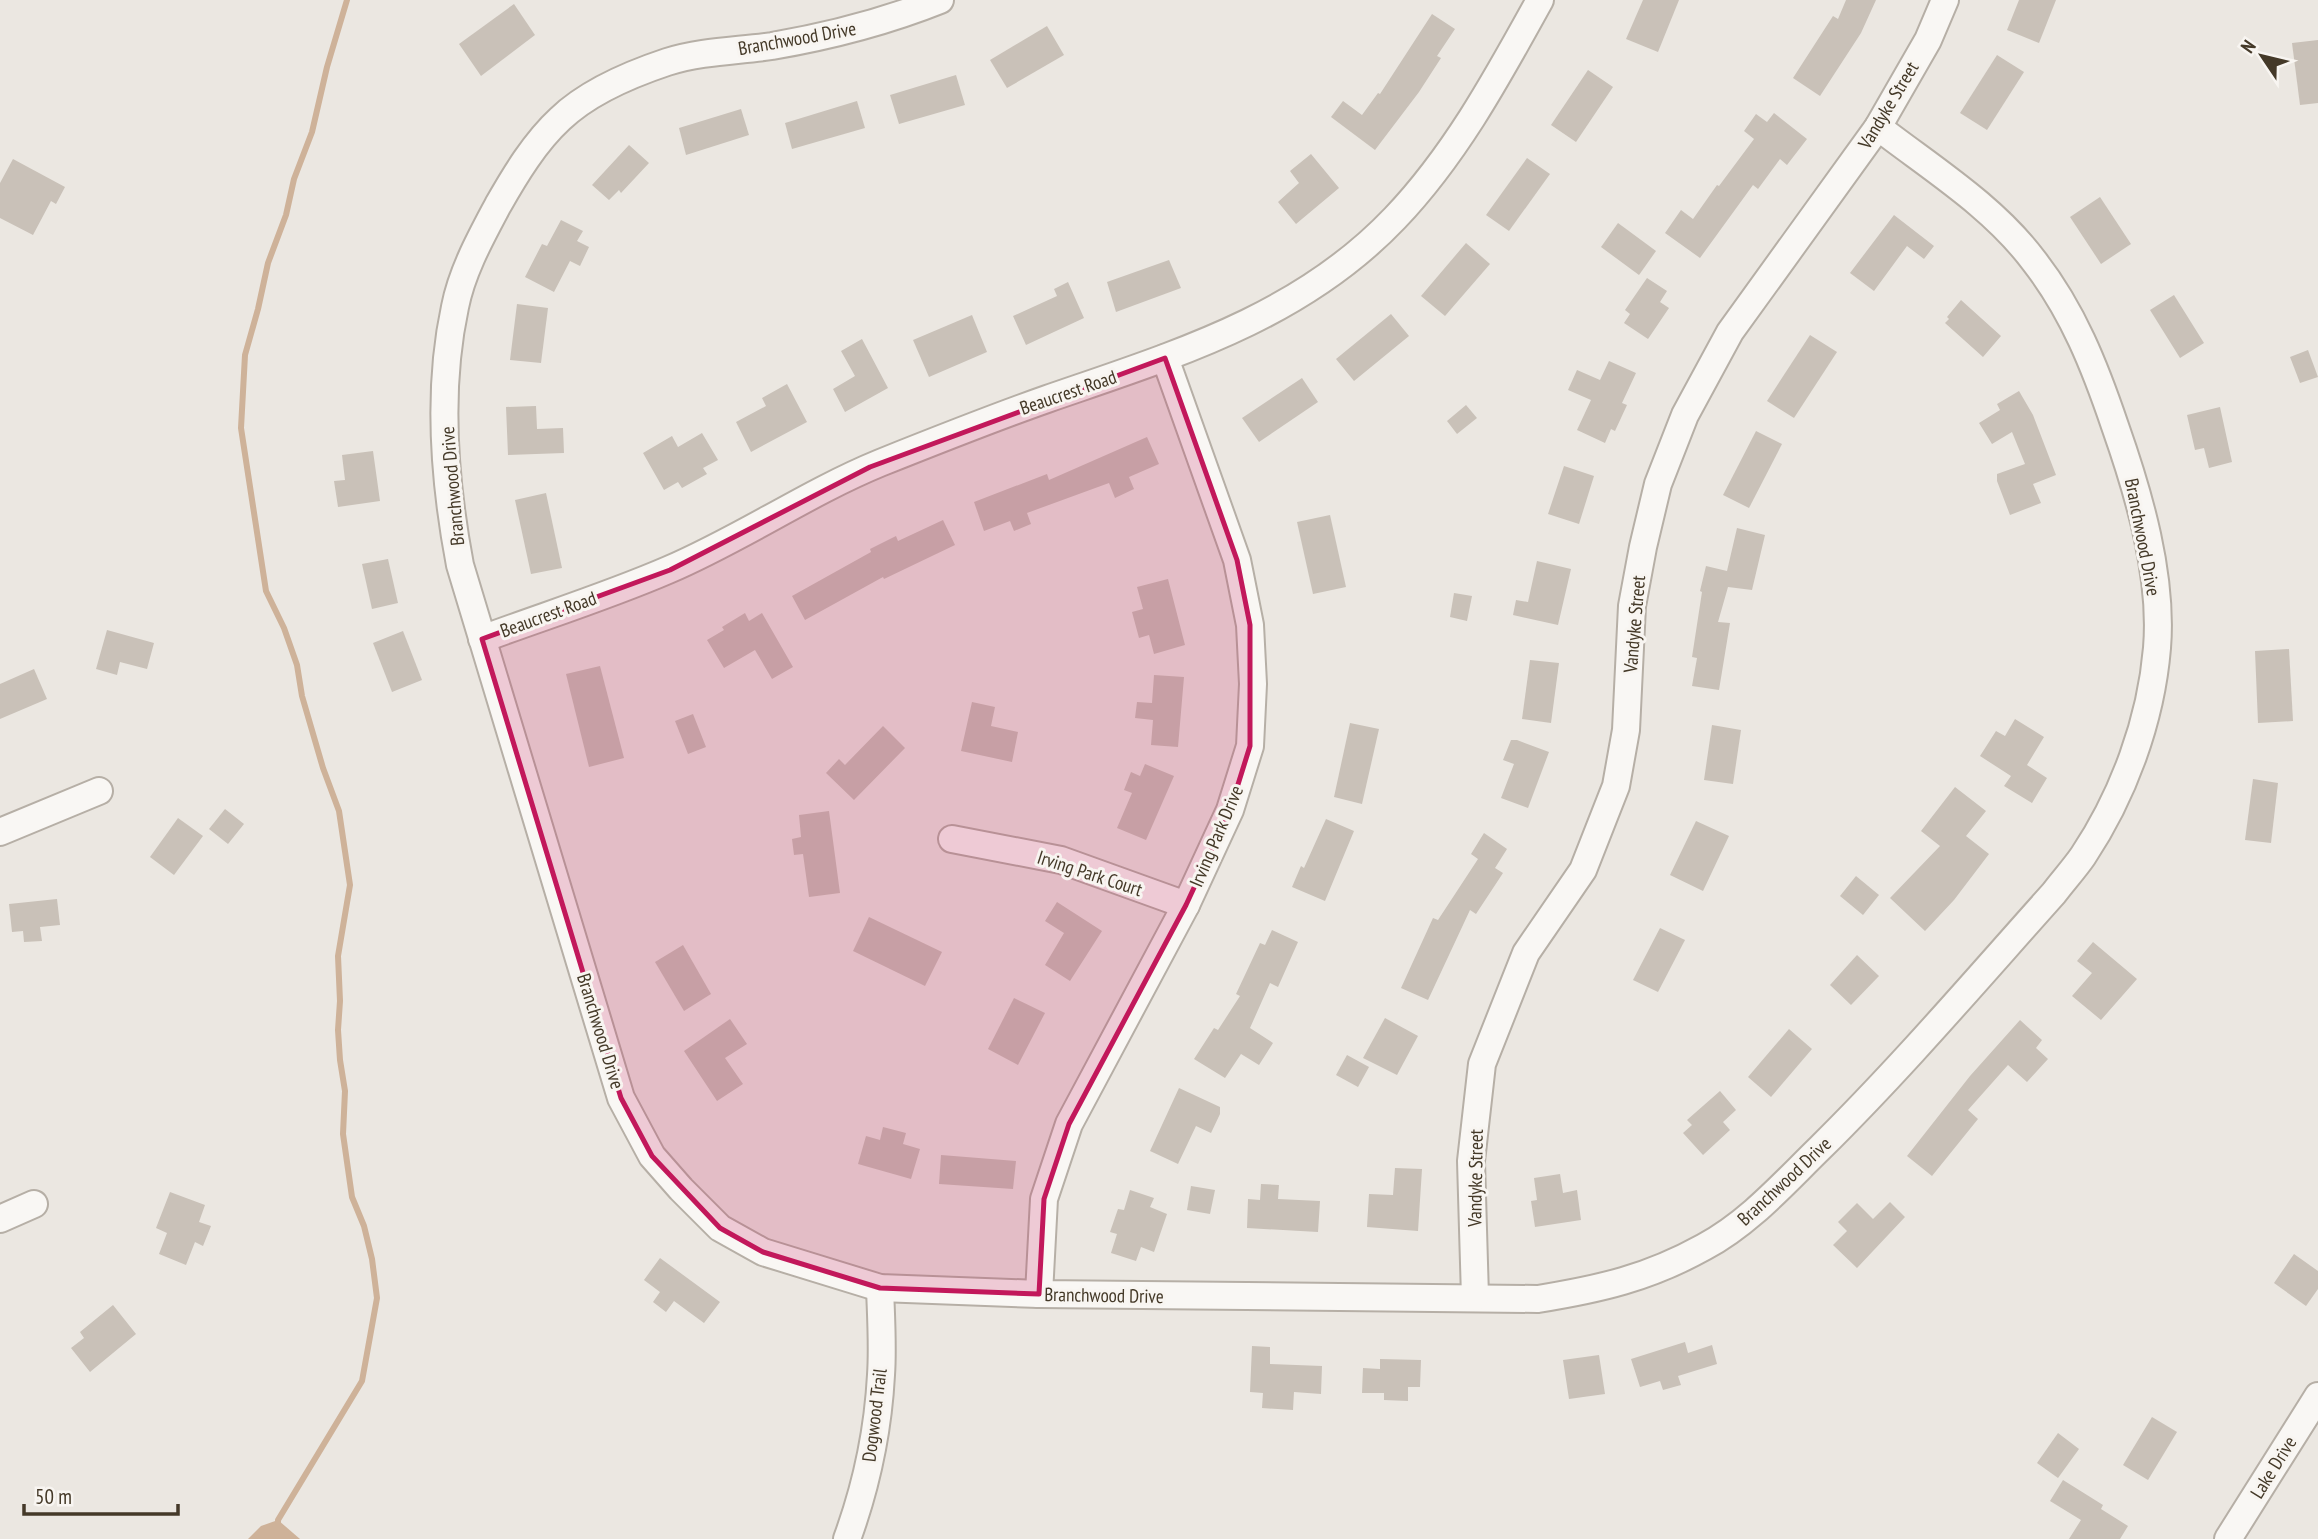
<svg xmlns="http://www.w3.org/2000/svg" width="2318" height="1539" font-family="'PT Sans Narrow',sans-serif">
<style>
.water{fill:#ceb299}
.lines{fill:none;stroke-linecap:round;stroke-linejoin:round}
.stream{stroke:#ceb299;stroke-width:6}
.building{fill:#c9c1b8}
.minor-casing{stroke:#b6afa6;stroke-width:30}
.minor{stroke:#f9f7f4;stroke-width:26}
.marked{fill:#c2185b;fill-opacity:0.2;stroke:#c2185b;stroke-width:5;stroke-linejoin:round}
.labels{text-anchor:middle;stroke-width:6;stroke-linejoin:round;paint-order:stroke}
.street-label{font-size:19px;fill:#443928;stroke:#f8f5f1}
</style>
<rect width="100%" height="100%" fill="#ebe7e1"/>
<polygon class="water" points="278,1520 300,1539 248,1539 261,1526"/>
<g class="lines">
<polyline class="stream" points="278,1539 278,1520 362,1381 377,1298 372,1259 364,1226 352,1197 343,1134 345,1091 340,1060 338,1030 340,1001 338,956 350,885 339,811 323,768 302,696 297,665 284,628 266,591 241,428 245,355 258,309 268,263 286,215 294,179 312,132 327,67 347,0"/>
</g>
<g class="building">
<polygon points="1643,0 1679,0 1658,52 1626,39"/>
<polygon points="1846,0 1876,0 1861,33 1820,96 1793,78 1833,16 1838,19"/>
<polygon points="2019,0 2056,0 2039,43 2007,30"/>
<polygon points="514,4 535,35 481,76 459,44"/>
<polygon points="1432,14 1455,29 1437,56 1441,58 1419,92 1375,150 1331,117 1343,101 1362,115 1378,93 1380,94"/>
<polygon points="1047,26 1064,55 1007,88 990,60"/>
<polygon points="2318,40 2318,103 2300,105 2292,43"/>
<polygon points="1997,55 2024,72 1987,130 1960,113"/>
<polygon points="1588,70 1613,87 1576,142 1551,125"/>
<polygon points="956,75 965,105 899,124 890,95"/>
<polygon points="857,101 865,128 792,149 785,123"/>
<polygon points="741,109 749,135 686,155 679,128"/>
<polygon points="1774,113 1807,139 1787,165 1780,159 1758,189 1753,185 1700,258 1665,233 1681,210 1693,219 1717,185 1719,186 1754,139 1744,131 1756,114 1767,122"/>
<polygon points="629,145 649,163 621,193 619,190 609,200 592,185"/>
<polygon points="1311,154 1339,188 1296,224 1278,202 1299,183 1290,171"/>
<polygon points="1527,158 1550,174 1509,231 1486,215"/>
<polygon points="13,159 65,187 56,204 51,201 33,235 0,218 0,183"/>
<polygon points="2100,197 2131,244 2101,264 2070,217"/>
<polygon points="1894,215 1934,246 1924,259 1907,246 1874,291 1850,273"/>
<polygon points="561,220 583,231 577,241 589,247 580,266 570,261 554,292 525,277 542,244 547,246"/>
<polygon points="1618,223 1656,251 1639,275 1601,247"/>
<polygon points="1466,243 1490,264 1445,316 1421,296"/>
<polygon points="1169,260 1181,288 1116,312 1107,282"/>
<polygon points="1647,278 1667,291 1660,302 1669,308 1648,339 1624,323 1630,314 1625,310"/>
<polygon points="1068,282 1084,318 1026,345 1013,316 1057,296 1054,289"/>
<polygon points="2174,295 2204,343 2180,358 2150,310"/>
<polygon points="1961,300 2001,336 1983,357 1945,323 1949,319 1947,317"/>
<polygon points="517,304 548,308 541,363 510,360"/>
<polygon points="1391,314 1409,336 1354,381 1336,359"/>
<polygon points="972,315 987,352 929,377 913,340"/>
<polygon points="1810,335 1837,352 1794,418 1767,401"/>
<polygon points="862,339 888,388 845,412 833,389 855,376 841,351"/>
<polygon points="2308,350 2318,377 2300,383 2290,357"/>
<polygon points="1609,361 1636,373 1622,403 1627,405 1615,431 1611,429 1605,443 1577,430 1591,400 1568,390 1577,370 1600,380"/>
<polygon points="1302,378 1318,402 1259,442 1242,418"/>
<polygon points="787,384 807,422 751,452 736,422 766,406 762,398"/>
<polygon points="2019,391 2033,415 2056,475 2033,484 2041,503 2010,515 1997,481 1997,474 2025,464 2012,432 1992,444 1979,423 2000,410 1997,404"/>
<polygon points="1466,405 1477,418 1457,434 1447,421"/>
<polygon points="536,406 537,429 563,428 564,453 508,455 506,407"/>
<polygon points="2220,407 2232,462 2209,468 2204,448 2195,450 2187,415"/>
<polygon points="1756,431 1782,444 1749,508 1723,495"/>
<polygon points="702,433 718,460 703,468 707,474 682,488 678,482 664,490 643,453 672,436 678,447"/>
<polygon points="1147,437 1159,464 1129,477 1134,489 1115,498 1109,483 1027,513 1031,524 1014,531 1010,521 984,531 974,502 1047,474 1049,480"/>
<polygon points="373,451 380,501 338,507 334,481 345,480 342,455"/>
<polygon points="1564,466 1594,476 1579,524 1548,514"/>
<polygon points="546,493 562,568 531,574 515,500"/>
<polygon points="1330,515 1346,587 1313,594 1297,522"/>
<polygon points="943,520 955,545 884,579 883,577 805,620 792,596 871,552 870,549 896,536 898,541"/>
<polygon points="1737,528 1765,535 1752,590 1728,587 1718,622 1730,623 1719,690 1692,686 1697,658 1692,657 1702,592 1700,591 1706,566 1727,571"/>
<polygon points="388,559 398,603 372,609 362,564"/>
<polygon points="1537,561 1571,569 1558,625 1513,615 1516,600 1528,602"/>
<polygon points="1168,579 1185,645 1154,654 1149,635 1139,638 1132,612 1143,609 1137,587"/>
<polygon points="1454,593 1472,596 1467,621 1450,617"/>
<polygon points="745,613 749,621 762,613 793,667 772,679 755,650 724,668 707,640 724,630 722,627"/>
<polygon points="107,630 154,643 147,669 120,662 117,675 96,669"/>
<polygon points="403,631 422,680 392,692 373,643"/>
<polygon points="2289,649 2293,721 2258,723 2255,651"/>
<polygon points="1530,660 1559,663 1551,723 1522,719"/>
<polygon points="600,666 624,758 589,767 566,674"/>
<polygon points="34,669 47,699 0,719 0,684"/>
<polygon points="1154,675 1184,677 1178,747 1151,745 1153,720 1135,718 1137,702 1152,703"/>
<polygon points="972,702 995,707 991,726 1018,732 1012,762 961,751"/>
<polygon points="693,714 706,747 688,754 675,721"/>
<polygon points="2015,719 2044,737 2027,765 2047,778 2032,803 2004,786 2011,776 1980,756 1996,731 2005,736"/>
<polygon points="1350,723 1379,729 1362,804 1334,797"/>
<polygon points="1712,725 1741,730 1733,784 1704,780"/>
<polygon points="883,726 905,748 854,800 826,773 839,759 845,765"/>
<polygon points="1511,740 1517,740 1549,752 1528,808 1501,798 1514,764 1503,760"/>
<polygon points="1145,764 1174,776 1146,840 1117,828 1132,793 1124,790 1131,772 1140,776"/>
<polygon points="2253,779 2278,783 2271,843 2245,840"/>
<polygon points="1955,787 1986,811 1966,836 1989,854 1954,900 1925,931 1890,898 1940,846 1921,831"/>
<polygon points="225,809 244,824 228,844 209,829"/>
<polygon points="829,811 840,893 809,897 803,854 794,855 792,839 801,837 799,815"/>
<polygon points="178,818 203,836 174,875 150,857"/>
<polygon points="1326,819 1354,831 1325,901 1292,887 1301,866 1304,868"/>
<polygon points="1696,821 1729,836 1703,891 1670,875"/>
<polygon points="1484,833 1507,849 1495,868 1503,873 1476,914 1470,910 1428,1000 1401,988 1433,918 1438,920 1478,859 1471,854"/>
<polygon points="1856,876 1879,895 1863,915 1840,896"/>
<polygon points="57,899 60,925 40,927 42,941 24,942 23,931 12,932 9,904"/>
<polygon points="1057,902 1102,931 1070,981 1045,965 1064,933 1045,921"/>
<polygon points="869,917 942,952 925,986 853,951"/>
<polygon points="1660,928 1685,940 1658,992 1633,980"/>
<polygon points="1272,930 1298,942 1278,987 1270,983 1250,1028 1273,1043 1259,1065 1241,1054 1225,1078 1194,1059 1214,1028 1218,1030 1240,996 1236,994 1260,943 1265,945"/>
<polygon points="2093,942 2137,979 2101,1020 2072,996 2092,973 2077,961"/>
<polygon points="683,945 711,994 684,1011 655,962"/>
<polygon points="1857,955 1879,976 1851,1005 1830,985"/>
<polygon points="1014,998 1045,1013 1018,1065 988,1049"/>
<polygon points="1385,1018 1418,1036 1397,1075 1363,1058"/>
<polygon points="730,1019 747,1044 725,1058 743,1084 717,1101 684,1051"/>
<polygon points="2020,1020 2042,1040 2036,1048 2048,1059 2027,1082 2008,1065 1968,1110 1978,1119 1932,1176 1907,1156 1970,1076"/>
<polygon points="1789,1029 1812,1049 1771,1097 1748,1077"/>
<polygon points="1347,1055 1369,1067 1358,1087 1336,1075"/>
<polygon points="1179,1088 1220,1107 1220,1114 1211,1133 1196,1126 1178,1164 1150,1151"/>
<polygon points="1720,1091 1736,1110 1723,1122 1730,1130 1703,1155 1683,1133 1692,1125 1687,1120"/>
<polygon points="883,1127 906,1133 903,1144 920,1149 911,1179 858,1164 866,1136 880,1140"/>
<polygon points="941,1155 1016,1161 1013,1189 939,1184"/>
<polygon points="1395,1168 1422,1169 1418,1231 1367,1227 1369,1194 1393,1195"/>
<polygon points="1560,1174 1563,1193 1577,1190 1581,1220 1535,1227 1531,1201 1537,1200 1534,1178"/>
<polygon points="1261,1184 1279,1185 1278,1199 1320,1201 1318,1232 1247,1228 1248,1199 1260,1200"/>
<polygon points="1191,1186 1215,1190 1210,1214 1187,1210"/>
<polygon points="1130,1190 1154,1198 1150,1207 1167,1214 1154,1252 1141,1247 1136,1261 1111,1253 1117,1234 1110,1232 1118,1209 1124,1210"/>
<polygon points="170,1192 205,1205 199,1222 211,1226 203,1246 195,1242 186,1265 159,1254 167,1233 156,1228"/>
<polygon points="1890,1202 1905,1217 1857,1268 1833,1245 1847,1231 1838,1222 1857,1203 1873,1219"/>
<polygon points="2294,1254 2318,1271 2318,1289 2306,1306 2274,1283"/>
<polygon points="660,1258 720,1302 704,1323 674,1301 666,1312 653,1302 660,1292 644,1280"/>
<polygon points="113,1305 136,1334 90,1372 71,1348 84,1338 80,1332"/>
<polygon points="1685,1342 1688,1353 1712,1345 1717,1364 1678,1376 1681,1385 1663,1390 1660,1381 1640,1387 1631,1359"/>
<polygon points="1252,1346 1270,1347 1270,1364 1322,1366 1321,1394 1294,1392 1293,1410 1262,1408 1263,1393 1250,1392"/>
<polygon points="1599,1355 1605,1394 1569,1399 1563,1360"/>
<polygon points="1380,1359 1421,1360 1420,1387 1408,1387 1408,1401 1384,1400 1384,1393 1362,1393 1363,1368 1380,1369"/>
<polygon points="2152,1417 2177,1432 2148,1480 2123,1465"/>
<polygon points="2058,1433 2079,1449 2058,1478 2037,1463"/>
<polygon points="2063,1480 2103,1505 2101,1509 2128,1526 2120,1539 2069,1539 2081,1520 2050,1501"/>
</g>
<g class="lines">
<g class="minor-casing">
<g id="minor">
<path d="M940 0C885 22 830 36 772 46 737 51 702 51 667 62 631 74 588 92 560 119 535 142 515 175 498 205 481 237 462 271 455 307 437 390 444 481 460 565L621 1098 652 1156 681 1189 720 1228 763 1252 880 1288 1039 1294 1538 1299C1600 1289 1648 1278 1704 1247 1749 1223 1784 1183 1820 1148 1902 1067 1977 979 2054 893 2063 881 2074 869 2083 856 2123 796 2151 721 2157 648 2163 576 2139 494 2115 426 2095 367 2073 311 2034 261 1993 206 1931 168 1878 127"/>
<path d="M482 639C544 616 608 596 668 570 741 539 807 493 880 463 935 441 990 419 1047 399 1174 355 1300 318 1395 218 1456 154 1498 76 1540 0"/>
<polyline points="0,832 99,791"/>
<polyline points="952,839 1061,860 1186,905"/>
<polyline points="0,1219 34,1204"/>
<polyline points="1039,1294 1044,1199 1069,1124 1186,905 1230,810 1250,746 1253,684 1250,625 1237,560 1165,358"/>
<polyline points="1475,1297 1471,1161 1482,1064 1526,953 1583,870 1616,786 1626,730 1632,606 1643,547 1658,484 1685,415 1730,332 1878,127 1928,40 1945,0"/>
<path d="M847 1539C866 1487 878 1431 881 1375 883 1346 881 1317 880 1288"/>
<polyline points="2228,1539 2318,1396"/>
</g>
</g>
<use href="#minor" class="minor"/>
</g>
<path class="marked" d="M1165 358 1237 560 1250 625V746L1230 810 1186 905 1069 1124 1044 1199 1039 1294 880 1288 763 1252 720 1228 652 1156 621 1098 482 639 670 570 870 467Z"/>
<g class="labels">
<g class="street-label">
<text transform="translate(797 38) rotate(-10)" y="7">Branchwood Drive</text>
<text transform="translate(1888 105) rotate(-59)" y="7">Vandyke Street</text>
<text transform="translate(1068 392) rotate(-19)" y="7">Beaucrest Road</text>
<text transform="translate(452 486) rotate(-95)" y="7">Branchwood Drive</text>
<text transform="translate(2143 537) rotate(79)" y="7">Branchwood Drive</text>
<text transform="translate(548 614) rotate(-20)" y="7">Beaucrest Road</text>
<text transform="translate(1634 624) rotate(-85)" y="7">Vandyke Street</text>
<text transform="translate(1216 836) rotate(-67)" y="7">Irving Park Drive</text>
<text transform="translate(1090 873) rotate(18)" y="7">Irving Park Court</text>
<text transform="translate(601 1031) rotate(73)" y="7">Branchwood Drive</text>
<text transform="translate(1475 1178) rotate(-89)" y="7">Vandyke Street</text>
<text transform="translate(1784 1181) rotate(-43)" y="7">Branchwood Drive</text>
<text transform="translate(1104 1295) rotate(1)" y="7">Branchwood Drive</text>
<text transform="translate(874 1415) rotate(-83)" y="7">Dogwood Trail</text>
<text transform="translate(2273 1467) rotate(-58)" y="7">Lake Drive</text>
</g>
</g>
<g transform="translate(2262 56) rotate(305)" stroke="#f8f5f1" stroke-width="5" paint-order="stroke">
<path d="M0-5L12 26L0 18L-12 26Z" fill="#443928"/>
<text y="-10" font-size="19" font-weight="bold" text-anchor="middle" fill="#443928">N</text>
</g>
<path d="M24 1504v10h154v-10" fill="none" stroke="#443928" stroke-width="3.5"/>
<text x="35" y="1504" font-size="21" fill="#443928" stroke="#f8f5f1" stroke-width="5" paint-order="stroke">50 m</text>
</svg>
